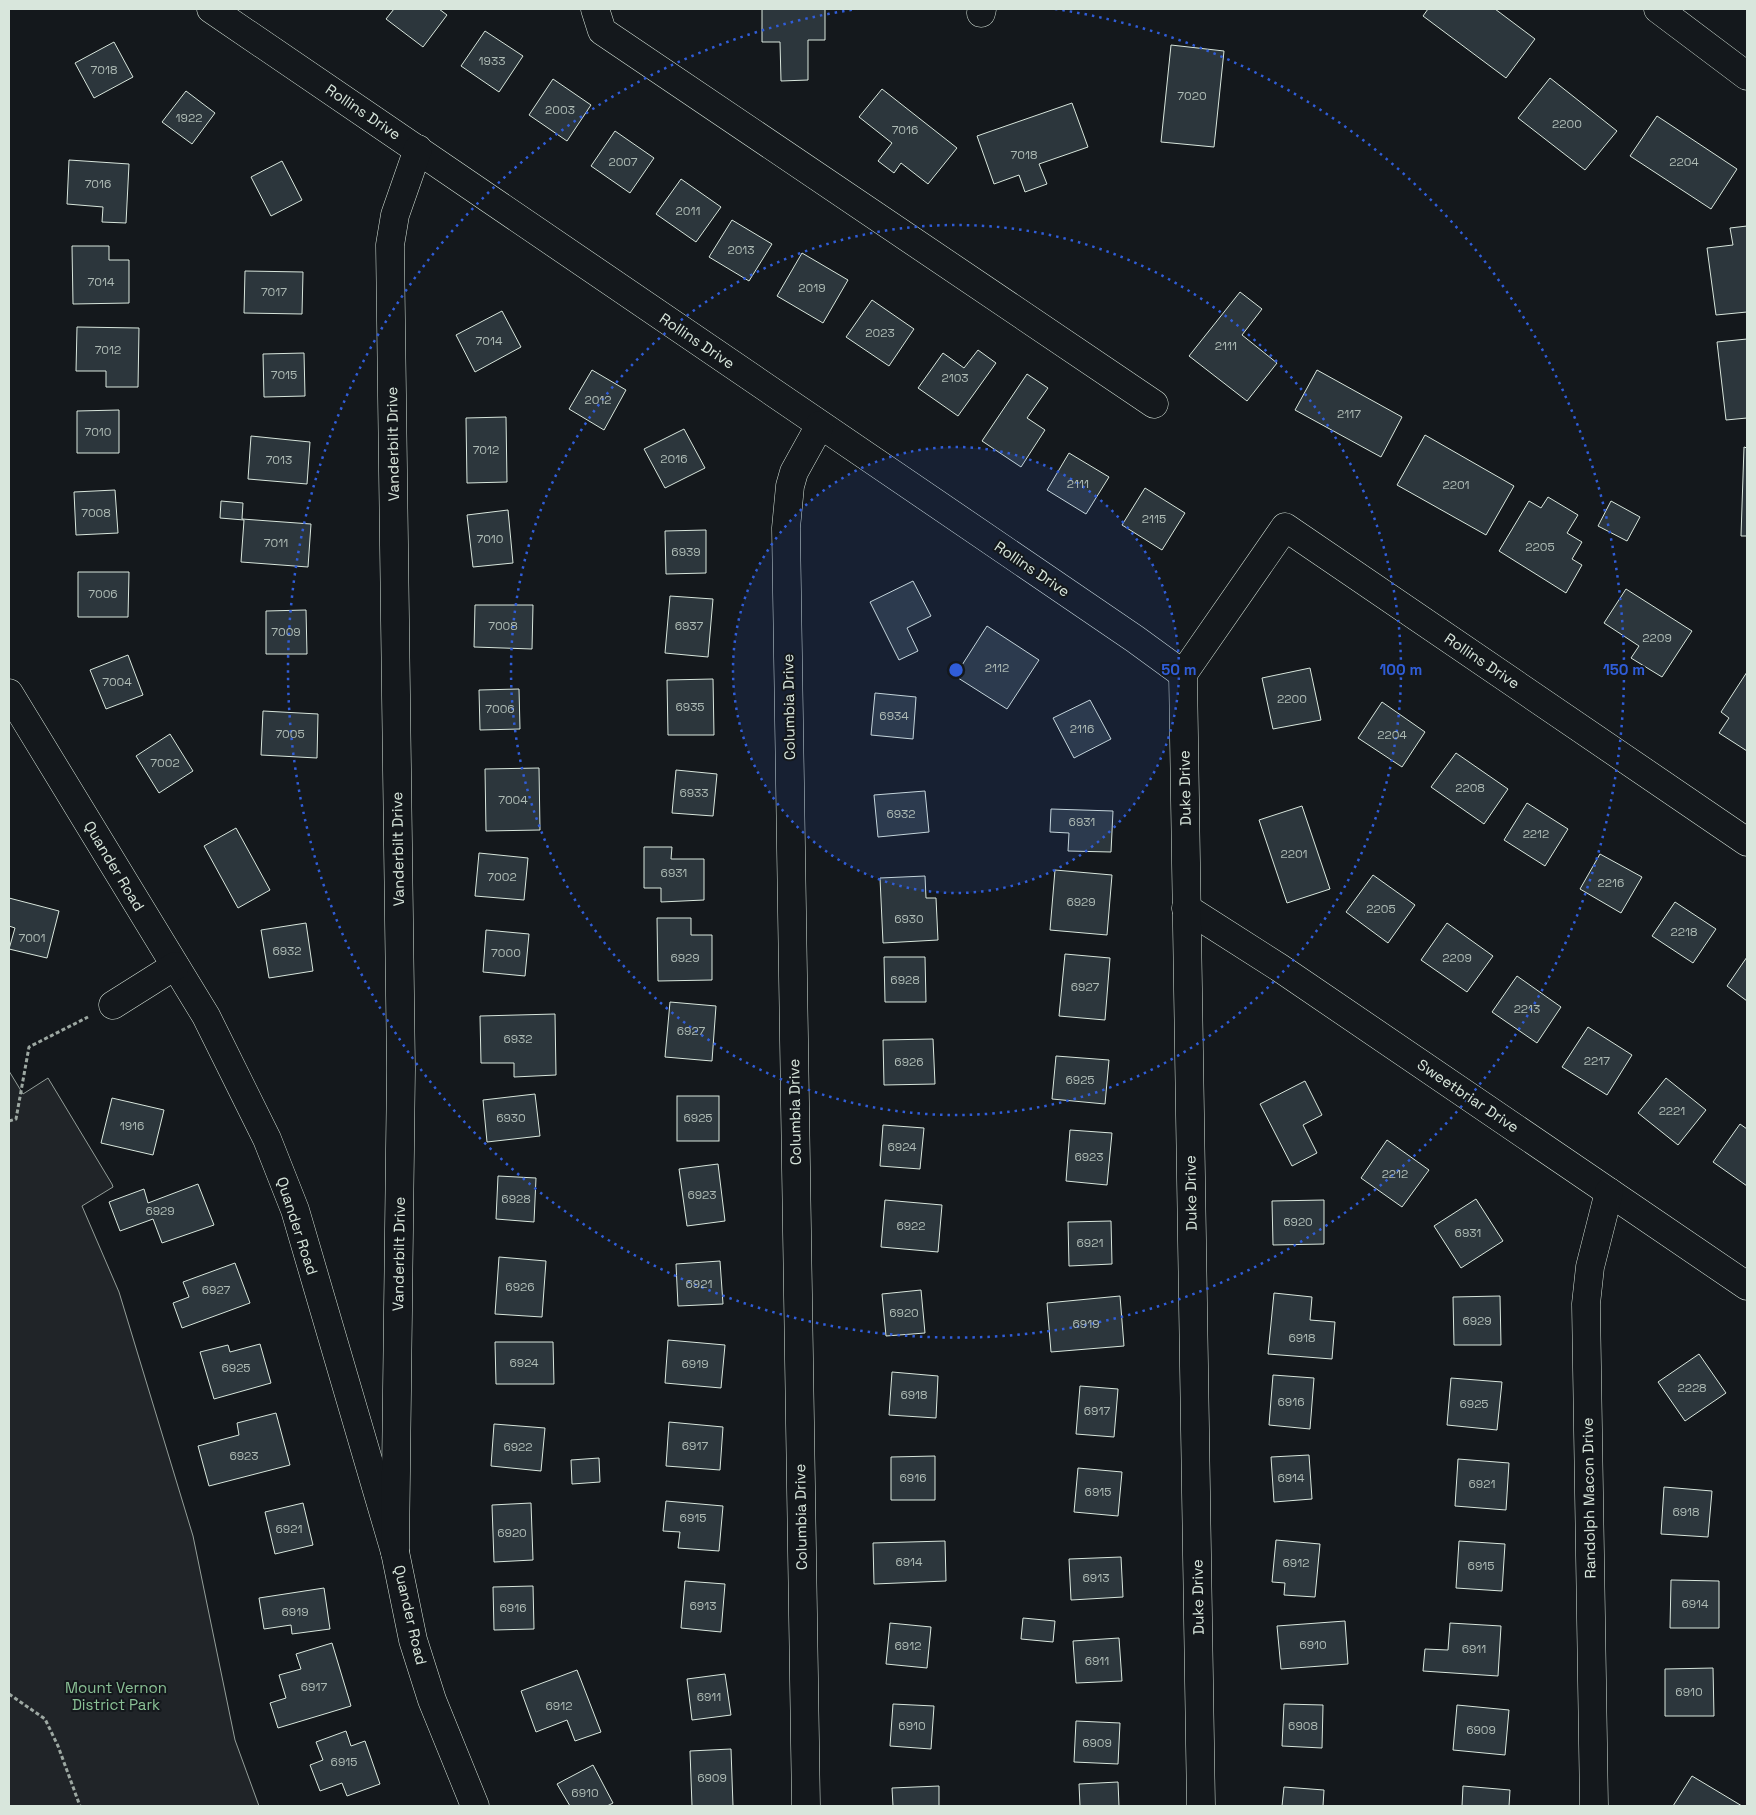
<svg xmlns="http://www.w3.org/2000/svg" width="1756" height="1815" font-family="'Space Grotesk',sans-serif">
<style>
.green{fill:#202428;stroke:#939e99}
.building{fill:#2c363c;stroke:#d8e6dc}
.lines{fill:none;stroke-linecap:round;stroke-linejoin:round}
.minor-casing{stroke:#d8e6dc;stroke-width:29}
.path{stroke:#9da8a2;stroke-width:3;stroke-dasharray:4 2.5;stroke-linecap:butt}
.minor{stroke:#14181c;stroke-width:28}
.ring{fill:none;stroke:#305dd8;stroke-width:2.5;stroke-dasharray:2.5 5}
.labels{text-anchor:middle;stroke-width:4;stroke-linejoin:round;paint-order:stroke}
.number-label{font-size:12px;fill:#adbab4}
.street-label{font-size:15px;fill:#d8e6dc;stroke:#14181c}
.park-label{font-size:15px;fill:#8ac095;stroke:#14181c}
.centre{fill:#305dd8;stroke:#14181c;stroke-width:2.5}
.ring-label{font-size:15px;text-anchor:middle;font-weight:bold;fill:#305dd8;stroke:#14181c;stroke-width:4;stroke-linejoin:round;paint-order:stroke}
</style>
<rect width="100%" height="100%" fill="#14181c"/>
<polygon class="green" points="9,1071 23,1094 48,1078 112,1184 113,1187 82,1206 119,1292 193,1536 235,1740 259,1806 9,1806"/>
<g class="building">
<polygon points="394,9 439,9 447,15 423,47 386,19"/>
<polygon points="762,9 825,9 825,40 808,40 808,80 781,81 780,42 762,42"/>
<polygon points="1428,9 1495,9 1535,39 1506,78 1423,16"/>
<polygon points="485,31 523,56 499,92 461,66"/>
<polygon points="114,42 133,77 94,98 75,63"/>
<polygon points="1171,45 1224,51 1214,147 1161,142"/>
<polygon points="1550,78 1617,131 1585,170 1518,118"/>
<polygon points="553,79 591,105 567,141 529,115"/>
<polygon points="882,89 957,148 928,184 901,163 894,173 878,161 892,143 859,117"/>
<polygon points="186,91 215,113 192,144 162,122"/>
<polygon points="1072,103 1088,147 1039,164 1047,184 1025,192 1019,175 994,184 977,136"/>
<polygon points="1657,116 1737,169 1711,209 1630,156"/>
<polygon points="615,131 654,158 630,193 591,166"/>
<polygon points="69,160 129,164 126,223 102,222 103,207 67,204"/>
<polygon points="282,161 302,200 271,216 251,177"/>
<polygon points="681,179 721,207 696,242 656,214"/>
<polygon points="732,220 772,244 749,281 709,257"/>
<polygon points="1747,226 1747,312 1716,315 1707,248 1733,245 1730,228"/>
<polygon points="72,246 109,246 109,260 129,260 129,303 73,304"/>
<polygon points="802,253 848,280 823,323 777,296"/>
<polygon points="245,271 303,272 302,314 244,313"/>
<polygon points="1240,292 1262,309 1242,335 1277,363 1247,401 1189,356"/>
<polygon points="872,300 914,329 889,366 846,337"/>
<polygon points="502,311 521,347 475,372 456,335"/>
<polygon points="77,327 139,328 138,387 106,387 106,371 76,371"/>
<polygon points="1747,339 1747,418 1726,420 1717,342"/>
<polygon points="978,350 996,363 958,416 918,388 943,353 964,368"/>
<polygon points="304,353 305,396 264,397 263,354"/>
<polygon points="592,370 626,390 604,430 569,409"/>
<polygon points="1317,370 1402,417 1381,457 1295,410"/>
<polygon points="1027,374 1048,388 1027,418 1045,430 1021,467 982,441"/>
<polygon points="119,410 119,453 77,453 77,411"/>
<polygon points="506,417 507,482 467,483 466,418"/>
<polygon points="684,429 705,468 665,488 644,449"/>
<polygon points="1425,435 1514,486 1486,535 1397,485"/>
<polygon points="251,436 310,442 307,484 248,479"/>
<polygon points="1744,447 1747,448 1747,536 1741,536"/>
<polygon points="1069,453 1109,477 1086,514 1047,490"/>
<polygon points="1145,488 1185,513 1162,550 1122,525"/>
<polygon points="115,490 118,533 76,535 74,492"/>
<polygon points="1548,497 1578,515 1567,533 1582,542 1572,559 1582,565 1566,593 1499,551 1529,501 1541,508"/>
<polygon points="221,501 243,503 242,519 311,524 308,567 241,562 244,520 220,518"/>
<polygon points="1611,501 1640,517 1627,541 1598,526"/>
<polygon points="508,510 513,563 473,567 467,515"/>
<polygon points="706,530 706,573 666,574 665,531"/>
<polygon points="78,572 129,572 128,617 78,617"/>
<polygon points="913,581 931,616 907,628 918,651 899,660 870,602"/>
<polygon points="1626,589 1692,631 1662,677 1631,658 1639,646 1604,623"/>
<polygon points="670,596 713,599 708,657 665,653"/>
<polygon points="475,605 533,605 532,649 474,647"/>
<polygon points="306,610 307,654 266,654 266,611"/>
<polygon points="987,626 1039,660 1007,709 955,676"/>
<polygon points="128,655 143,695 106,709 90,670"/>
<polygon points="1310,668 1321,720 1273,729 1262,678"/>
<polygon points="1747,672 1747,751 1719,733 1729,718 1721,712"/>
<polygon points="713,679 714,735 668,735 667,680"/>
<polygon points="519,689 520,729 480,730 479,690"/>
<polygon points="875,693 916,697 913,739 871,735"/>
<polygon points="1090,700 1111,739 1074,758 1053,718"/>
<polygon points="1382,702 1425,732 1402,767 1358,738"/>
<polygon points="263,711 318,714 317,758 261,755"/>
<polygon points="170,734 193,771 159,793 136,756"/>
<polygon points="1456,753 1508,789 1484,824 1431,787"/>
<polygon points="539,768 540,830 486,831 485,769"/>
<polygon points="676,770 717,774 713,816 672,813"/>
<polygon points="925,791 929,832 878,837 874,795"/>
<polygon points="1527,803 1568,829 1545,866 1504,840"/>
<polygon points="1302,806 1330,889 1287,903 1259,820"/>
<polygon points="1051,809 1113,811 1111,852 1068,851 1069,833 1050,832"/>
<polygon points="236,828 270,890 238,908 204,846"/>
<polygon points="644,847 672,847 671,859 704,859 704,900 661,902 661,888 644,888"/>
<polygon points="479,853 528,858 524,900 475,896"/>
<polygon points="1600,854 1642,877 1621,913 1580,889"/>
<polygon points="1055,870 1112,875 1107,935 1050,930"/>
<polygon points="1373,875 1415,905 1388,943 1346,912"/>
<polygon points="925,876 926,898 936,898 938,940 883,943 880,878"/>
<polygon points="9,898 59,911 47,958 9,949 15,928 9,926"/>
<polygon points="1675,902 1716,929 1693,963 1652,936"/>
<polygon points="657,918 691,918 691,935 712,935 712,980 658,981"/>
<polygon points="306,923 313,971 269,978 261,930"/>
<polygon points="1447,923 1493,956 1467,992 1421,960"/>
<polygon points="486,930 529,934 525,976 483,972"/>
<polygon points="1065,954 1110,958 1105,1020 1059,1016"/>
<polygon points="884,957 925,957 926,1002 885,1002"/>
<polygon points="1747,957 1747,1001 1727,986"/>
<polygon points="1517,976 1561,1007 1537,1043 1492,1012"/>
<polygon points="670,1002 716,1006 712,1061 665,1057"/>
<polygon points="555,1014 556,1075 514,1077 514,1063 481,1063 480,1016"/>
<polygon points="1588,1027 1632,1055 1607,1095 1562,1067"/>
<polygon points="933,1039 935,1084 884,1085 883,1040"/>
<polygon points="1056,1056 1109,1060 1105,1104 1052,1099"/>
<polygon points="1666,1078 1706,1110 1678,1145 1638,1113"/>
<polygon points="1305,1081 1322,1115 1303,1125 1317,1153 1292,1166 1260,1104"/>
<polygon points="535,1094 540,1136 487,1142 483,1100"/>
<rect x="677" y="1096" width="42" height="45"/>
<polygon points="112,1098 164,1110 153,1155 101,1143"/>
<polygon points="1740,1124 1747,1129 1747,1186 1713,1162"/>
<polygon points="883,1125 924,1128 920,1169 880,1166"/>
<polygon points="1070,1130 1112,1133 1107,1185 1066,1181"/>
<polygon points="1387,1140 1429,1170 1402,1207 1361,1178"/>
<polygon points="718,1164 725,1221 687,1226 679,1169"/>
<polygon points="498,1176 536,1178 534,1222 496,1219"/>
<polygon points="198,1184 214,1225 162,1243 153,1219 120,1231 109,1202 144,1189 148,1203"/>
<polygon points="1476,1199 1503,1241 1461,1268 1434,1226"/>
<polygon points="885,1200 942,1205 938,1252 881,1247"/>
<polygon points="1324,1200 1324,1244 1273,1245 1272,1201"/>
<polygon points="1111,1221 1112,1264 1069,1266 1068,1222"/>
<polygon points="499,1257 546,1261 542,1317 495,1314"/>
<polygon points="720,1261 723,1304 678,1306 676,1264"/>
<polygon points="235,1263 250,1303 182,1328 173,1303 189,1297 183,1282"/>
<polygon points="921,1290 925,1333 886,1336 882,1294"/>
<polygon points="1274,1293 1312,1297 1310,1320 1335,1322 1332,1359 1268,1354"/>
<polygon points="1120,1296 1124,1346 1051,1352 1047,1303"/>
<polygon points="1500,1296 1501,1345 1454,1345 1453,1297"/>
<polygon points="668,1340 725,1345 721,1388 665,1383"/>
<polygon points="495,1342 553,1342 554,1384 496,1384"/>
<polygon points="260,1344 271,1383 214,1399 200,1352 228,1345 230,1352"/>
<polygon points="1699,1354 1726,1393 1685,1421 1658,1382"/>
<polygon points="892,1372 938,1376 936,1418 889,1415"/>
<polygon points="1273,1375 1314,1378 1310,1429 1269,1425"/>
<polygon points="1451,1378 1502,1382 1497,1430 1447,1425"/>
<polygon points="1080,1386 1118,1389 1114,1437 1076,1434"/>
<polygon points="276,1413 290,1465 209,1486 198,1446 239,1435 237,1423"/>
<polygon points="669,1422 723,1427 720,1470 666,1466"/>
<polygon points="494,1424 545,1428 541,1471 491,1466"/>
<polygon points="1309,1455 1312,1499 1274,1502 1271,1457"/>
<polygon points="935,1456 935,1500 891,1500 891,1457"/>
<polygon points="599,1458 600,1482 572,1484 571,1460"/>
<polygon points="1458,1459 1509,1463 1506,1510 1455,1506"/>
<polygon points="1078,1468 1122,1472 1118,1516 1074,1512"/>
<polygon points="1664,1487 1712,1491 1708,1537 1661,1534"/>
<polygon points="666,1501 723,1506 719,1551 678,1548 680,1532 663,1531"/>
<polygon points="303,1503 313,1545 275,1554 265,1512"/>
<polygon points="531,1503 533,1560 494,1562 492,1505"/>
<polygon points="1276,1540 1320,1544 1315,1597 1284,1595 1285,1583 1272,1582"/>
<polygon points="945,1541 946,1581 874,1584 873,1543"/>
<polygon points="1459,1541 1505,1544 1502,1591 1456,1588"/>
<polygon points="1121,1557 1123,1597 1071,1600 1069,1559"/>
<polygon points="1671,1580 1719,1581 1719,1628 1670,1628"/>
<polygon points="685,1581 725,1584 721,1632 681,1628"/>
<polygon points="533,1586 534,1629 494,1630 493,1587"/>
<polygon points="324,1588 330,1629 292,1634 291,1625 264,1629 259,1598"/>
<polygon points="1023,1618 1055,1621 1053,1642 1021,1639"/>
<polygon points="1345,1621 1348,1664 1281,1669 1277,1626"/>
<polygon points="890,1623 931,1627 927,1668 886,1664"/>
<polygon points="1450,1623 1501,1626 1498,1676 1423,1671 1425,1649 1448,1650"/>
<polygon points="1119,1638 1122,1681 1076,1683 1073,1641"/>
<polygon points="332,1643 351,1706 278,1728 270,1703 286,1698 279,1675 301,1669 296,1654"/>
<polygon points="1713,1668 1714,1716 1665,1716 1665,1669"/>
<polygon points="577,1670 601,1732 575,1741 567,1720 536,1732 521,1691"/>
<polygon points="725,1674 731,1715 692,1720 687,1679"/>
<polygon points="893,1704 934,1706 931,1749 890,1746"/>
<polygon points="1284,1704 1323,1705 1322,1748 1282,1746"/>
<polygon points="1457,1705 1509,1710 1505,1755 1453,1750"/>
<polygon points="1076,1721 1120,1723 1118,1764 1074,1762"/>
<polygon points="346,1731 351,1746 365,1741 380,1784 347,1796 342,1783 320,1791 310,1765 323,1760 316,1742"/>
<polygon points="731,1749 733,1806 692,1806 690,1751"/>
<polygon points="593,1765 613,1803 607,1806 570,1806 557,1784"/>
<polygon points="1692,1776 1742,1806 1673,1806"/>
<polygon points="1118,1782 1119,1806 1080,1806 1079,1784"/>
<polygon points="939,1786 939,1806 893,1806 892,1788"/>
<polygon points="1463,1786 1510,1790 1509,1806 1462,1806"/>
<polygon points="1284,1787 1324,1790 1323,1806 1282,1806"/>
</g>
<g class="lines">
<g class="minor-casing">
<g id="minor">
<polyline points="211,9 1135,639 1183,674"/>
<polyline points="595,9 602,31 1154,404"/>
<polyline points="1658,9 1747,76"/>
<polyline points="981,13 982,9"/>
<polyline points="9,693 206,1016 267,1139 295,1210 395,1552 413,1640 432,1700 475,1806"/>
<polyline points="1186,908 1280,968 1747,1286"/>
<polyline points="113,1005 175,966"/>
<polyline points="395,1552 401,1069 390,245 395,215 418,149"/>
<polyline points="806,1806 786,528 790,486 794,472 820,425"/>
<polyline points="1201,1806 1183,674 1285,527 1747,842"/>
<polyline points="1594,1806 1586,1304 1590,1267 1609,1192"/>
</g>
</g>
<g class="path">
<polyline points="9,1121 16,1119 29,1047 88,1017"/>
<polyline points="9,1694 45,1719 58,1746 80,1806"/>
</g>
<use href="#minor" class="minor"/>
</g>
<circle cx="956" cy="670" r="223" fill="#305dd8" fill-opacity=".12"/>
<g class="ring">
<circle cx="956" cy="670" r="223"/>
<circle cx="956" cy="670" r="445"/>
<path d="M1055 9A668 668 0 1 1 857 9"/>
</g>
<g class="labels">
<g class="number-label">
<text x="492" y="65">1933</text>
<text x="104" y="74">7018</text>
<text x="1192" y="100">7020</text>
<text x="560" y="114">2003</text>
<text x="189" y="122">1922</text>
<text x="1567" y="128">2200</text>
<text x="905" y="134">7016</text>
<text x="1024" y="159">7018</text>
<text x="623" y="166">2007</text>
<text x="1684" y="166">2204</text>
<text x="98" y="188">7016</text>
<text x="688" y="215">2011</text>
<text x="741" y="254">2013</text>
<text x="101" y="286">7014</text>
<text x="812" y="292">2019</text>
<text x="274" y="296">7017</text>
<text x="880" y="337">2023</text>
<text x="489" y="345">7014</text>
<text x="1226" y="350">2111</text>
<text x="108" y="354">7012</text>
<text x="284" y="379">7015</text>
<text x="955" y="382">2103</text>
<text x="598" y="404">2012</text>
<text x="1349" y="418">2117</text>
<text x="98" y="436">7010</text>
<text x="486" y="454">7012</text>
<text x="674" y="463">2016</text>
<text x="279" y="464">7013</text>
<text x="1078" y="488">2111</text>
<text x="1456" y="489">2201</text>
<text x="96" y="517">7008</text>
<text x="1154" y="523">2115</text>
<text x="490" y="543">7010</text>
<text x="276" y="547">7011</text>
<text x="1540" y="551">2205</text>
<text x="686" y="556">6939</text>
<text x="103" y="598">7006</text>
<text x="503" y="630">7008</text>
<text x="689" y="630">6937</text>
<text x="286" y="636">7009</text>
<text x="1657" y="642">2209</text>
<text x="997" y="672">2112</text>
<text x="117" y="686">7004</text>
<text x="1292" y="703">2200</text>
<text x="690" y="711">6935</text>
<text x="500" y="713">7006</text>
<text x="894" y="720">6934</text>
<text x="1082" y="733">2116</text>
<text x="290" y="738">7005</text>
<text x="1392" y="739">2204</text>
<text x="165" y="767">7002</text>
<text x="1470" y="792">2208</text>
<text x="694" y="797">6933</text>
<text x="513" y="804">7004</text>
<text x="901" y="818">6932</text>
<text x="1082" y="826">6931</text>
<text x="1536" y="838">2212</text>
<text x="1294" y="858">2201</text>
<text x="674" y="877">6931</text>
<text x="502" y="881">7002</text>
<text x="1611" y="887">2216</text>
<text x="1081" y="906">6929</text>
<text x="1381" y="913">2205</text>
<text x="909" y="923">6930</text>
<text x="1684" y="936">2218</text>
<text x="32" y="942">7001</text>
<text x="287" y="955">6932</text>
<text x="506" y="957">7000</text>
<text x="685" y="962">6929</text>
<text x="1457" y="962">2209</text>
<text x="905" y="984">6928</text>
<text x="1085" y="991">6927</text>
<text x="1527" y="1013">2213</text>
<text x="691" y="1035">6927</text>
<text x="518" y="1043">6932</text>
<text x="1597" y="1065">2217</text>
<text x="909" y="1066">6926</text>
<text x="1080" y="1084">6925</text>
<text x="1672" y="1115">2221</text>
<text x="511" y="1122">6930</text>
<text x="698" y="1122">6925</text>
<text x="132" y="1130">1916</text>
<text x="902" y="1151">6924</text>
<text x="1089" y="1161">6923</text>
<text x="1395" y="1178">2212</text>
<text x="702" y="1199">6923</text>
<text x="516" y="1203">6928</text>
<text x="160" y="1215">6929</text>
<text x="1298" y="1226">6920</text>
<text x="911" y="1230">6922</text>
<text x="1468" y="1237">6931</text>
<text x="1090" y="1247">6921</text>
<text x="699" y="1288">6921</text>
<text x="520" y="1291">6926</text>
<text x="216" y="1294">6927</text>
<text x="904" y="1317">6920</text>
<text x="1477" y="1325">6929</text>
<text x="1086" y="1328">6919</text>
<text x="1302" y="1342">6918</text>
<text x="524" y="1367">6924</text>
<text x="695" y="1368">6919</text>
<text x="236" y="1372">6925</text>
<text x="1692" y="1392">2228</text>
<text x="914" y="1399">6918</text>
<text x="1291" y="1406">6916</text>
<text x="1474" y="1408">6925</text>
<text x="1097" y="1415">6917</text>
<text x="695" y="1450">6917</text>
<text x="518" y="1451">6922</text>
<text x="244" y="1460">6923</text>
<text x="913" y="1482">6916</text>
<text x="1291" y="1482">6914</text>
<text x="1482" y="1488">6921</text>
<text x="1098" y="1496">6915</text>
<text x="1686" y="1516">6918</text>
<text x="693" y="1522">6915</text>
<text x="289" y="1533">6921</text>
<text x="512" y="1537">6920</text>
<text x="909" y="1566">6914</text>
<text x="1296" y="1567">6912</text>
<text x="1481" y="1570">6915</text>
<text x="1096" y="1582">6913</text>
<text x="1695" y="1608">6914</text>
<text x="703" y="1610">6913</text>
<text x="513" y="1612">6916</text>
<text x="295" y="1616">6919</text>
<text x="1313" y="1649">6910</text>
<text x="908" y="1650">6912</text>
<text x="1474" y="1653">6911</text>
<text x="1097" y="1665">6911</text>
<text x="314" y="1691">6917</text>
<text x="1689" y="1696">6910</text>
<text x="709" y="1701">6911</text>
<text x="559" y="1710">6912</text>
<text x="912" y="1730">6910</text>
<text x="1303" y="1730">6908</text>
<text x="1481" y="1734">6909</text>
<text x="1097" y="1747">6909</text>
<text x="344" y="1766">6915</text>
<text x="712" y="1782">6909</text>
<text x="585" y="1797">6910</text>
</g>
<g class="street-label">
<text transform="translate(363 112) rotate(34)" y="5">Rollins Drive</text>
<text transform="translate(697 341) rotate(34)" y="5">Rollins Drive</text>
<text transform="translate(393 444) rotate(-91)" y="5">Vanderbilt Drive</text>
<text transform="translate(1032 569) rotate(34)" y="5">Rollins Drive</text>
<text transform="translate(1482 661) rotate(34)" y="5">Rollins Drive</text>
<text transform="translate(789 707) rotate(-91)" y="5">Columbia Drive</text>
<text transform="translate(1185 788) rotate(-91)" y="5">Duke Drive</text>
<text transform="translate(398 849) rotate(-91)" y="5">Vanderbilt Drive</text>
<text transform="translate(114 866) rotate(59)" y="5">Quander Road</text>
<text transform="translate(1468 1096) rotate(34)" y="5">Sweetbriar Drive</text>
<text transform="translate(795 1112) rotate(-91)" y="5">Columbia Drive</text>
<text transform="translate(1191 1193) rotate(-91)" y="5">Duke Drive</text>
<text transform="translate(297 1226) rotate(72)" y="5">Quander Road</text>
<text transform="translate(399 1254) rotate(-89)" y="5">Vanderbilt Drive</text>
<text transform="translate(1589 1498) rotate(-91)" y="5">Randolph Macon Drive</text>
<text transform="translate(801 1517) rotate(-91)" y="5">Columbia Drive</text>
<text transform="translate(1198 1597) rotate(-91)" y="5">Duke Drive</text>
<text transform="translate(410 1615) rotate(77)" y="5">Quander Road</text>
</g>
<g class="park-label">
<text x="116" y="1693">Mount Vernon<tspan x="116" dy="17">District Park</tspan></text>
</g>
</g>
<circle cx="956" cy="670" r="8" class="centre"/>
<g class="ring-label">
<text x="1179" y="675">50 m</text>
<text x="1401" y="675">100 m</text>
<text x="1624" y="675">150 m</text>
</g>
<rect width="1756" height="1815" fill="none" stroke="#d8e6dc" stroke-width="20"/>
</svg>
